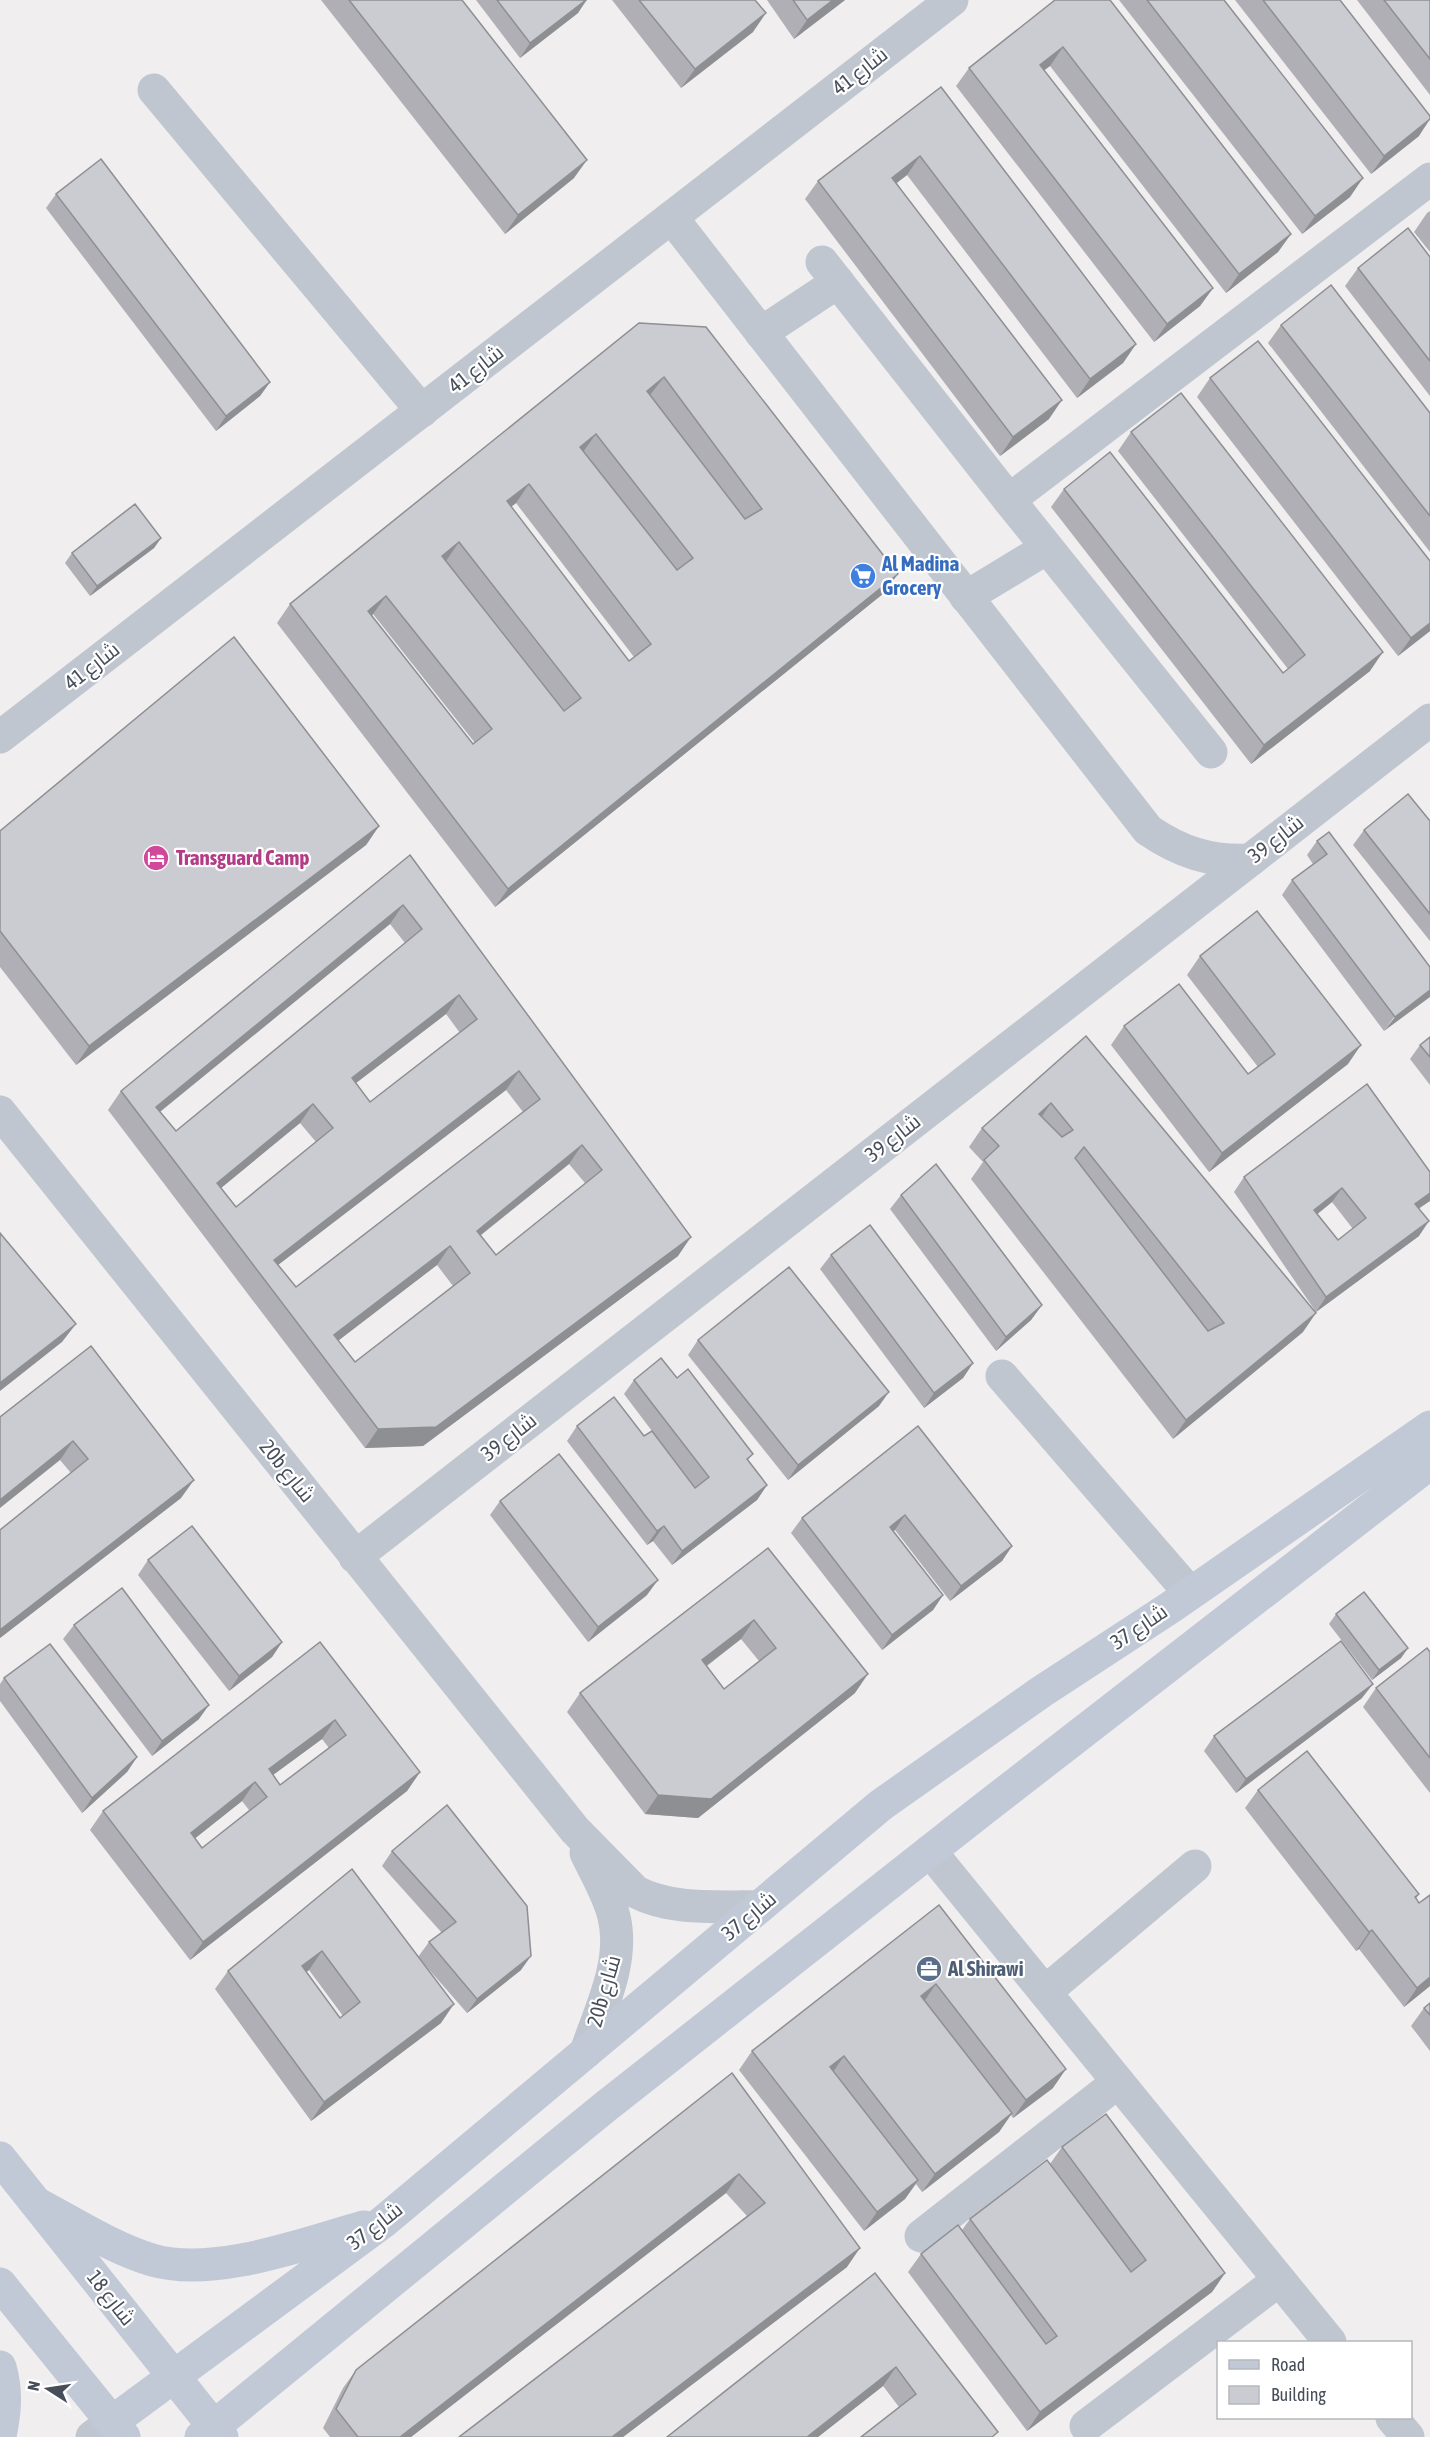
<svg xmlns="http://www.w3.org/2000/svg" width="1430" height="2437" font-family="'Asap Condensed',Cairo,sans-serif">
<style>
.lines{fill:none;stroke-linecap:round;stroke-linejoin:round}
.street{stroke:#bfc6cf;stroke-width:33}
.secondary{stroke:#c1c8d6;stroke-width:33}
.wall{fill:#afafb5;fill-rule:evenodd}
.shaded-wall{fill:#8e8f93}
.building{fill:#cbccd2;stroke:#8e8f93;stroke-width:1.5;fill-rule:evenodd}
.labels{text-anchor:middle;stroke-width:4.5;stroke-linejoin:round;paint-order:stroke}
.street-label{font-size:21px;fill:#474e5a;stroke:#fff}
.shop-label{font-size:21px;font-weight:bold;fill:#366cbe;stroke:#fff;text-anchor:start}
.hotel-label{font-size:21px;font-weight:bold;fill:#b23c85;stroke:#fff;text-anchor:start}
.service-label{font-size:21px;font-weight:bold;fill:#4e5e75;stroke:#fff;text-anchor:start}
</style>
<rect width="100%" height="100%" fill="#f0eeee"/>
<g class="lines">
<g class="street">
<polyline points="154,90 422,411"/>
<path d="M672 218 1148 830C1180 852 1210 862 1250 860"/>
<polyline points="822,262 1009,500 1211,752"/>
<polyline points="761,333 838,282"/>
<polyline points="1009,500 1430,179"/>
<polyline points="966,597 1047,548"/>
<polyline points="0,737 952,0"/>
<path d="M0 1112 575 1830 636 1892C673 1911 718 1906 759 1907"/>
<polyline points="1002,1376 1190,1593"/>
<polyline points="355,1557 1430,720"/>
<polyline points="930,1851 1330,2342"/>
<path d="M586 1853C596 1874 609 1895 614 1917 625 1962 600 2010 586 2052"/>
<polyline points="1045,1992 1195,1866"/>
<polyline points="921,2236 1118,2082"/>
<polyline points="1392,2418 1408,2437"/>
<polyline points="1086,2426 1279,2280"/>
<polyline points="92,2437 112,2422"/>
</g>
<g class="secondary">
<polyline points="0,2158 222,2437"/>
<path d="M36 2203C74 2223 112 2248 152 2260 214 2278 303 2244 364 2227"/>
<polyline points="0,2284 124,2437"/>
<path d="M0 2367C7 2391 5 2412 0 2436"/>
<polyline points="112,2422 383,2222 881,1805 1041,1692 1171,1607 1430,1427"/>
<polyline points="201,2437 605,2107 981,1811 1430,1463"/>
</g>
</g>
<g class="wall">
<polygon points="321,0 462,0 574,178 505,234"/>
<polygon points="476,0 587,0 578,13 520,58"/>
<polygon points="612,0 755,0 753,32 681,88"/>
<polygon points="767,0 845,0 794,39"/>
<polygon points="1055,0 1291,234 1278,252 1226,293 1050,66 1044,70 1213,288 1200,306 1154,342 956,86 969,68"/>
<polygon points="1119,0 1224,0 1350,197 1302,234"/>
<polygon points="1235,0 1340,0 1419,136 1371,174"/>
<polygon points="1357,0 1430,0 1430,95"/>
<polygon points="941,87 1136,344 1123,363 1077,398 907,175 897,183 1049,419 1000,456 805,199 818,181"/>
<polygon points="56,194 270,382 260,396 216,431 46,208"/>
<polygon points="1430,211 1430,252 1414,232 1427,213"/>
<polygon points="1430,257 1430,396 1345,286 1358,268"/>
<path d="M639 323 884 593 495 907 277 623 290 604ZM516 503 634 657 629 661 511 507ZM373 614 475 743 473 744 372 616Z"/>
<polygon points="1281,325 1430,413 1430,552 1268,343"/>
<polygon points="1210,378 1430,631 1398,656 1197,397"/>
<polygon points="1131,432 1370,671 1251,764 1051,507 1064,489 1283,673 1288,669 1118,451"/>
<polygon points="161,538 154,548 90,596 65,563 72,553"/>
<polygon points="1430,821 1430,941 1353,845 1364,830"/>
<polygon points="379,826 366,845 76,1065 0,967 0,831"/>
<polygon points="1317,841 1430,967 1384,1031 1282,895 1292,880 1313,864 1307,855"/>
<path d="M410 855 678 1256 423 1446 365 1448 108 1110 121 1091ZM390 924 405 943 176 1131 160 1112ZM446 1014 460 1033 370 1102 356 1083ZM506 1090 523 1112 296 1287 278 1265ZM300 1123 316 1142 236 1207 221 1188ZM569 1164 585 1183 496 1255 480 1236ZM437 1265 453 1286 355 1362 338 1340Z"/>
<polygon points="1200,956 1348,1064 1209,1172 1111,1045 1124,1026 1248,1074 1258,1067 1187,975"/>
<polygon points="1086,1036 1303,1332 1173,1439 971,1179 983,1162 969,1147 982,1128"/>
<polygon points="1430,1037 1430,1085 1410,1059 1420,1045"/>
<path d="M1430 1172 1419 1209V1236L1316 1312 1234 1192 1244 1177ZM1332 1202 1353 1229 1338 1240 1317 1214Z"/>
<polygon points="901,1195 1042,1305 1031,1320 996,1351 890,1209"/>
<polygon points="831,1255 973,1363 963,1378 924,1408 820,1269"/>
<polygon points="698,1340 879,1406 788,1480 688,1355"/>
<polygon points="91,1346 181,1498 0,1638 0,1530 71,1473 60,1460"/>
<polygon points="677,1378 753,1454 748,1460 767,1485 757,1500 672,1565 653,1541 647,1545 567,1441 577,1426 644,1436 695,1488 624,1394 634,1380"/>
<polygon points="918,1426 1012,1546 1002,1561 950,1601 895,1530 893,1531 943,1595 933,1610 882,1650 791,1533 802,1518"/>
<polygon points="500,1501 647,1595 588,1642 490,1515"/>
<path d="M768 1548 855 1693 698 1818 645 1814 567 1712 580 1693ZM741 1639 759 1661 724 1689 707 1666Z"/>
<polygon points="148,1560 282,1642 272,1657 229,1691 138,1575"/>
<polygon points="1336,1614 1408,1648 1401,1658 1372,1680 1329,1624"/>
<polygon points="74,1625 199,1719 152,1756 63,1639"/>
<path d="M320 1642 420 1772 407 1791 190 1960 90 1830 103 1811ZM322 1739 329 1748 280 1785 273 1775ZM242 1801 249 1810 202 1848 195 1838Z"/>
<polygon points="1430,1652 1430,1793 1363,1707 1376,1688"/>
<polygon points="4,1678 137,1757 127,1772 82,1813 0,1701 0,1684"/>
<polygon points="1362,1698 1236,1793 1204,1751 1214,1736"/>
<polygon points="1258,1790 1419,1894 1416,1899 1430,1986 1404,2007 1359,1949 1356,1951 1245,1808"/>
<polygon points="392,1851 521,1970 467,2013 418,1957 429,1942 442,1933 382,1866"/>
<path d="M352 1869 441 2023 311 2121 215 1989 228 1971ZM309 1970 343 2016 340 2018 306 1972Z"/>
<polygon points="939,1905 1053,2088 1013,2118 1011,2115 999,2132 922,2192 916,2184 905,2199 864,2231 739,2070 752,2051"/>
<polygon points="1430,2003 1430,2051 1411,2026 1424,2008"/>
<polygon points="732,2073 847,2267 623,2437 459,2437 747,2216 726,2193 411,2437 330,2437 323,2428 343,2388 356,2370"/>
<polygon points="1062,2147 1225,2273 1212,2292 1027,2431 908,2272 921,2254 962,2230 970,2219 1050,2164"/>
<polygon points="875,2273 998,2432 899,2407 883,2386 818,2437 667,2437"/>
</g>
<g class="shaded-wall">
<polygon points="586,0 578,13 520,58 530,43"/>
<polygon points="833,0 845,0 794,39 807,20"/>
<polygon points="766,13 753,32 681,88 695,69"/>
<polygon points="1063,47 1050,66 1027,83 1040,65"/>
<polygon points="1430,119 1419,136 1371,174 1384,156"/>
<polygon points="920,156 907,175 879,196 892,178"/>
<polygon points="587,160 574,178 505,234 518,215"/>
<polygon points="1363,178 1350,197 1302,234 1315,216"/>
<polygon points="1291,234 1278,252 1226,293 1239,274"/>
<polygon points="1213,288 1200,306 1154,342 1167,324"/>
<polygon points="1136,344 1123,363 1077,398 1090,379"/>
<polygon points="664,377 650,395 647,391"/>
<polygon points="270,382 260,396 216,431 226,416"/>
<polygon points="1062,400 1049,419 1000,456 1013,437"/>
<polygon points="596,434 583,452 580,447"/>
<polygon points="529,484 516,503 494,520 507,501"/>
<polygon points="161,538 154,548 90,596 97,586"/>
<polygon points="459,542 446,561 442,556"/>
<polygon points="898,574 884,593 495,907 508,889"/>
<polygon points="386,596 373,614 355,629 368,611"/>
<polygon points="1430,623 1430,631 1398,656 1411,638"/>
<polygon points="1383,652 1370,671 1251,764 1264,745"/>
<polygon points="379,826 366,845 76,1065 89,1046"/>
<polygon points="403,905 390,924 146,1123 156,1107"/>
<polygon points="1430,990 1430,997 1384,1031 1395,1017"/>
<polygon points="459,995 446,1014 339,1096 352,1078"/>
<polygon points="1361,1045 1348,1064 1209,1172 1222,1153"/>
<polygon points="519,1071 506,1090 261,1278 274,1260"/>
<polygon points="1051,1103 1038,1122 1039,1114"/>
<polygon points="313,1104 300,1123 204,1202 217,1183"/>
<polygon points="582,1145 569,1164 463,1249 477,1231"/>
<polygon points="1342,1188 1332,1202 1304,1225 1314,1210"/>
<polygon points="1430,1193 1430,1201 1405,1218 1415,1204"/>
<polygon points="1429,1221 1419,1236 1316,1312 1326,1297"/>
<polygon points="691,1237 678,1256 423,1446 365,1448 378,1429"/>
<polygon points="450,1246 437,1265 321,1354 334,1335"/>
<polygon points="1042,1305 1031,1320 996,1351 1006,1337"/>
<polygon points="1316,1313 1303,1332 1173,1439 1186,1420"/>
<polygon points="76,1324 62,1342 0,1391 0,1383"/>
<polygon points="973,1363 963,1378 924,1408 934,1393"/>
<polygon points="889,1392 879,1406 788,1480 798,1465"/>
<polygon points="73,1441 60,1460 0,1508 0,1500"/>
<polygon points="194,1480 181,1498 0,1638 0,1630"/>
<polygon points="767,1485 757,1500 672,1565 682,1551"/>
<polygon points="905,1515 895,1530 880,1542 890,1527"/>
<polygon points="664,1526 653,1541 647,1545 657,1531"/>
<polygon points="1012,1546 1002,1561 950,1601 961,1586"/>
<polygon points="658,1580 647,1595 588,1642 598,1627"/>
<polygon points="943,1595 933,1610 882,1650 892,1635"/>
<polygon points="754,1620 741,1639 689,1679 702,1660"/>
<polygon points="282,1642 272,1657 229,1691 239,1676"/>
<polygon points="1408,1648 1401,1658 1372,1680 1379,1670"/>
<polygon points="868,1674 855,1693 698,1818 645,1814 658,1795"/>
<polygon points="1373,1684 1362,1698 1236,1793 1246,1779"/>
<polygon points="209,1705 199,1719 152,1756 162,1741"/>
<polygon points="335,1720 322,1739 258,1786 269,1769"/>
<polygon points="137,1757 127,1772 82,1813 92,1798"/>
<polygon points="420,1772 407,1791 190,1960 203,1942"/>
<polygon points="255,1782 242,1801 178,1852 191,1833"/>
<polygon points="1372,1930 1359,1949 1356,1951 1369,1932"/>
<polygon points="322,1951 309,1970 289,1985 302,1966"/>
<polygon points="531,1956 521,1970 467,2013 477,1999"/>
<polygon points="1430,1977 1430,1986 1404,2007 1417,1988"/>
<polygon points="936,1984 923,2003 921,1996"/>
<polygon points="454,2004 441,2023 311,2121 324,2102"/>
<polygon points="844,2056 831,2075 830,2067"/>
<polygon points="1066,2069 1053,2088 1013,2118 1026,2100"/>
<polygon points="1012,2113 999,2132 922,2192 935,2174"/>
<polygon points="739,2174 726,2193 411,2437 400,2437"/>
<polygon points="918,2180 905,2199 864,2231 877,2212"/>
<polygon points="860,2248 847,2267 623,2437 612,2437"/>
<polygon points="1225,2273 1212,2292 1027,2431 1040,2412"/>
<polygon points="896,2367 883,2386 818,2437 807,2437"/>
</g>
<g class="building">
<polygon points="349,0 462,0 587,160 518,215"/>
<polygon points="497,0 586,0 530,43"/>
<polygon points="639,0 755,0 766,13 695,69"/>
<polygon points="793,0 833,0 807,20"/>
<polygon points="1055,0 1110,0 1291,234 1239,274 1063,47 1040,65 1213,288 1167,324 969,68"/>
<polygon points="1147,0 1224,0 1363,178 1315,216"/>
<polygon points="1263,0 1340,0 1430,116 1430,119 1384,156"/>
<polygon points="1384,0 1430,0 1430,59"/>
<polygon points="941,87 1136,344 1090,379 920,156 892,178 1062,400 1013,437 818,181"/>
<polygon points="101,159 270,382 226,416 56,194"/>
<polygon points="1408,228 1430,257 1430,361 1358,268"/>
<polygon points="1331,285 1430,413 1430,516 1281,325"/>
<path d="M639 323 706 327 898 574 508 889 290 604ZM664 377 762 509 745 519 647 391ZM596 434 693 558 677 570 580 447ZM529 484 651 644 629 661 507 501ZM459 542 581 698 564 711 442 556ZM386 596 492 729 473 744 368 611Z"/>
<polygon points="1258,341 1430,561 1430,623 1411,638 1210,378"/>
<polygon points="1181,393 1383,652 1264,745 1064,489 1110,452 1283,673 1305,655 1131,432"/>
<polygon points="135,504 161,538 97,586 72,553"/>
<polygon points="234,637 379,826 89,1046 0,931 0,831"/>
<polygon points="1408,794 1430,821 1430,914 1364,830"/>
<polygon points="1329,832 1430,967 1430,990 1395,1017 1292,880 1327,854 1317,841"/>
<path d="M410 855 691 1237 436 1427 378 1429 121 1091ZM403 905 422 929 176 1131 156 1107ZM459 995 477 1019 370 1102 352 1078ZM519 1071 540 1099 296 1287 274 1260ZM313 1104 333 1128 236 1207 217 1183ZM582 1145 602 1170 496 1255 477 1231ZM450 1246 470 1273 355 1362 334 1335Z"/>
<polygon points="1257,911 1361,1045 1222,1153 1124,1026 1179,984 1248,1074 1275,1054 1200,956"/>
<path d="M1086 1036 1316 1313 1186 1420 984 1160 999 1146 982 1128ZM1051 1103 1073 1130 1062 1137 1039 1114ZM1084 1147 1224 1323 1208 1331 1075 1158Z"/>
<polygon points="1430,1037 1430,1057 1420,1045"/>
<path d="M1367 1084 1430 1172V1193L1415 1204 1429 1221 1326 1297 1244 1177ZM1342 1188 1366 1218 1338 1240 1314 1210Z"/>
<polygon points="936,1164 1042,1305 1006,1337 901,1195"/>
<polygon points="870,1225 973,1363 934,1393 831,1255"/>
<polygon points="0,1233 76,1324 0,1383"/>
<polygon points="789,1267 889,1392 798,1465 698,1340"/>
<polygon points="91,1346 194,1480 0,1630 0,1530 88,1459 73,1441 0,1500 0,1417"/>
<polygon points="661,1358 677,1378 688,1369 753,1454 747,1459 767,1485 682,1551 664,1526 657,1531 577,1426 614,1397 644,1436 652,1431 695,1488 709,1477 634,1380"/>
<polygon points="918,1426 1012,1546 961,1586 905,1515 890,1527 943,1595 892,1635 802,1518"/>
<polygon points="559,1454 658,1580 598,1627 500,1501"/>
<polygon points="192,1526 282,1642 239,1676 148,1560"/>
<path d="M768 1548 868 1674 711 1799 658 1795 580 1693ZM754 1620 776 1648 724 1689 702 1660Z"/>
<polygon points="122,1588 209,1705 162,1741 74,1625"/>
<polygon points="1364,1592 1408,1648 1379,1670 1336,1614"/>
<polygon points="1341,1641 1373,1684 1246,1779 1214,1736"/>
<path d="M320 1642 420 1772 203 1942 103 1811ZM335 1720 346 1735 280 1785 269 1769ZM255 1782 267 1797 202 1848 191 1833Z"/>
<polygon points="50,1644 137,1757 92,1798 4,1678"/>
<polygon points="1427,1648 1430,1652 1430,1758 1376,1688"/>
<polygon points="1307,1751 1419,1894 1415,1897 1419,1903 1430,1895 1430,1977 1417,1988 1372,1930 1369,1932 1258,1790"/>
<polygon points="447,1805 527,1906 531,1956 477,1999 429,1942 456,1922 392,1851"/>
<path d="M352 1869 454 2004 324 2102 228 1971ZM322 1951 360 2002 340 2018 302 1966Z"/>
<polygon points="939,1905 1066,2069 1026,2100 936,1984 921,1996 1012,2113 935,2174 844,2056 830,2067 918,2180 877,2212 752,2051"/>
<polygon points="1430,2003 1430,2015 1424,2008"/>
<polygon points="732,2073 860,2248 612,2437 459,2437 765,2203 739,2174 400,2437 358,2437 336,2409 356,2370"/>
<polygon points="1106,2114 1225,2273 1040,2412 921,2254 958,2225 1046,2344 1057,2336 970,2219 1047,2160 1131,2272 1146,2260 1062,2147"/>
<polygon points="875,2273 998,2432 992,2437 861,2437 916,2394 896,2367 807,2437 667,2437"/>
</g>
<defs>
<g id="supermarket-disc" transform="scale(1.35)"><circle r="9.5" fill="#3f7fe0" stroke="#fff"/><path d="M-6-5.5h2.5l.6 2H6L4.5 2H-2.5L-4.4-4H-6ZM-1.5 3.2a1.3 1.3 0 1 0 .1 0ZM3 3.2a1.3 1.3 0 1 0 .1 0Z" fill="#fff"/></g>
<g id="hotel-disc" transform="scale(1.35)"><circle r="9.5" fill="#d1479c" stroke="#fff"/><path d="M-6-4.5h1.5V1H6V5H4.5V3h-9V5H-6ZM-4 0a1.8 1.8 0 1 1 3.6 0ZM.5 0V-2.5h3Q6-2.5 6 0Z" fill="#fff"/></g>
<g id="office-disc" transform="scale(1.35)"><circle r="9.5" fill="#5c6f8a" stroke="#fff"/><path d="M-6-3h4V-5.5h4V-3h4V5H-6ZM-1-4.5V-3h2v-1.5ZM-6 0V1H6V0Z" fill="#fff"/></g>
</defs>
<g fill-rule="evenodd">
<use href="#supermarket-disc" x="863" y="576"/>
<use href="#hotel-disc" x="156" y="858"/>
<use href="#office-disc" x="929" y="1969"/>
</g>
<g class="labels">
<g class="street-label">
<text transform="translate(860 71) rotate(-38)" y="7">شارع 41</text>
<text transform="translate(476 369) rotate(-38)" y="7">شارع 41</text>
<text transform="translate(92 666) rotate(-38)" y="7">شارع 41</text>
<text transform="translate(1276 839) rotate(-38)" y="7">شارع 39</text>
<text transform="translate(893 1138) rotate(-38)" y="7">شارع 39</text>
<text transform="translate(509 1437) rotate(-38)" y="7">شارع 39</text>
<text transform="translate(287 1471) rotate(51)" y="7">20b شارع</text>
<text transform="translate(1139 1627) rotate(-34)" y="7">شارع 37</text>
<text transform="translate(749 1916) rotate(-40)" y="7">شارع 37</text>
<text transform="translate(604 1991) rotate(-74)" y="7">20b شارع</text>
<text transform="translate(375 2226) rotate(-38)" y="7">شارع 37</text>
<text transform="translate(111 2298) rotate(52)" y="7">شارع 18</text>
</g>
<g class="shop-label">
<text x="882" y="571">Al Madina<tspan x="882" dy="24">Grocery</tspan></text>
</g>
<g class="hotel-label">
<text x="176" y="865">Transguard Camp</text>
</g>
<g class="service-label">
<text x="948" y="1976">Al Shirawi</text>
</g>
</g>
<rect x="1217" y="2341" width="195" height="78" fill="#ffffff" stroke="#b5b8bd" stroke-width="1.5"/>
<rect x="1229" y="2360" width="30" height="9" fill="#c1c8d6" stroke="#b5b8bd" stroke-width="1.5"/>
<text x="1271" y="2371" font-size="18" fill="#474e5a">Road</text>
<rect x="1229" y="2386" width="30" height="18" fill="#cbccd2" stroke="#b5b8bd" stroke-width="1.5"/>
<text x="1271" y="2401" font-size="18" fill="#474e5a">Building</text>
<g transform="translate(48 2389) rotate(282)" stroke="#ffffff" stroke-width="4.5" paint-order="stroke">
<path d="M0-4.5L10 22L0 15L-10 22Z" fill="#474e5a"/>
<text y="-9" font-size="16" font-weight="bold" text-anchor="middle" fill="#474e5a">N</text>
</g>
</svg>
